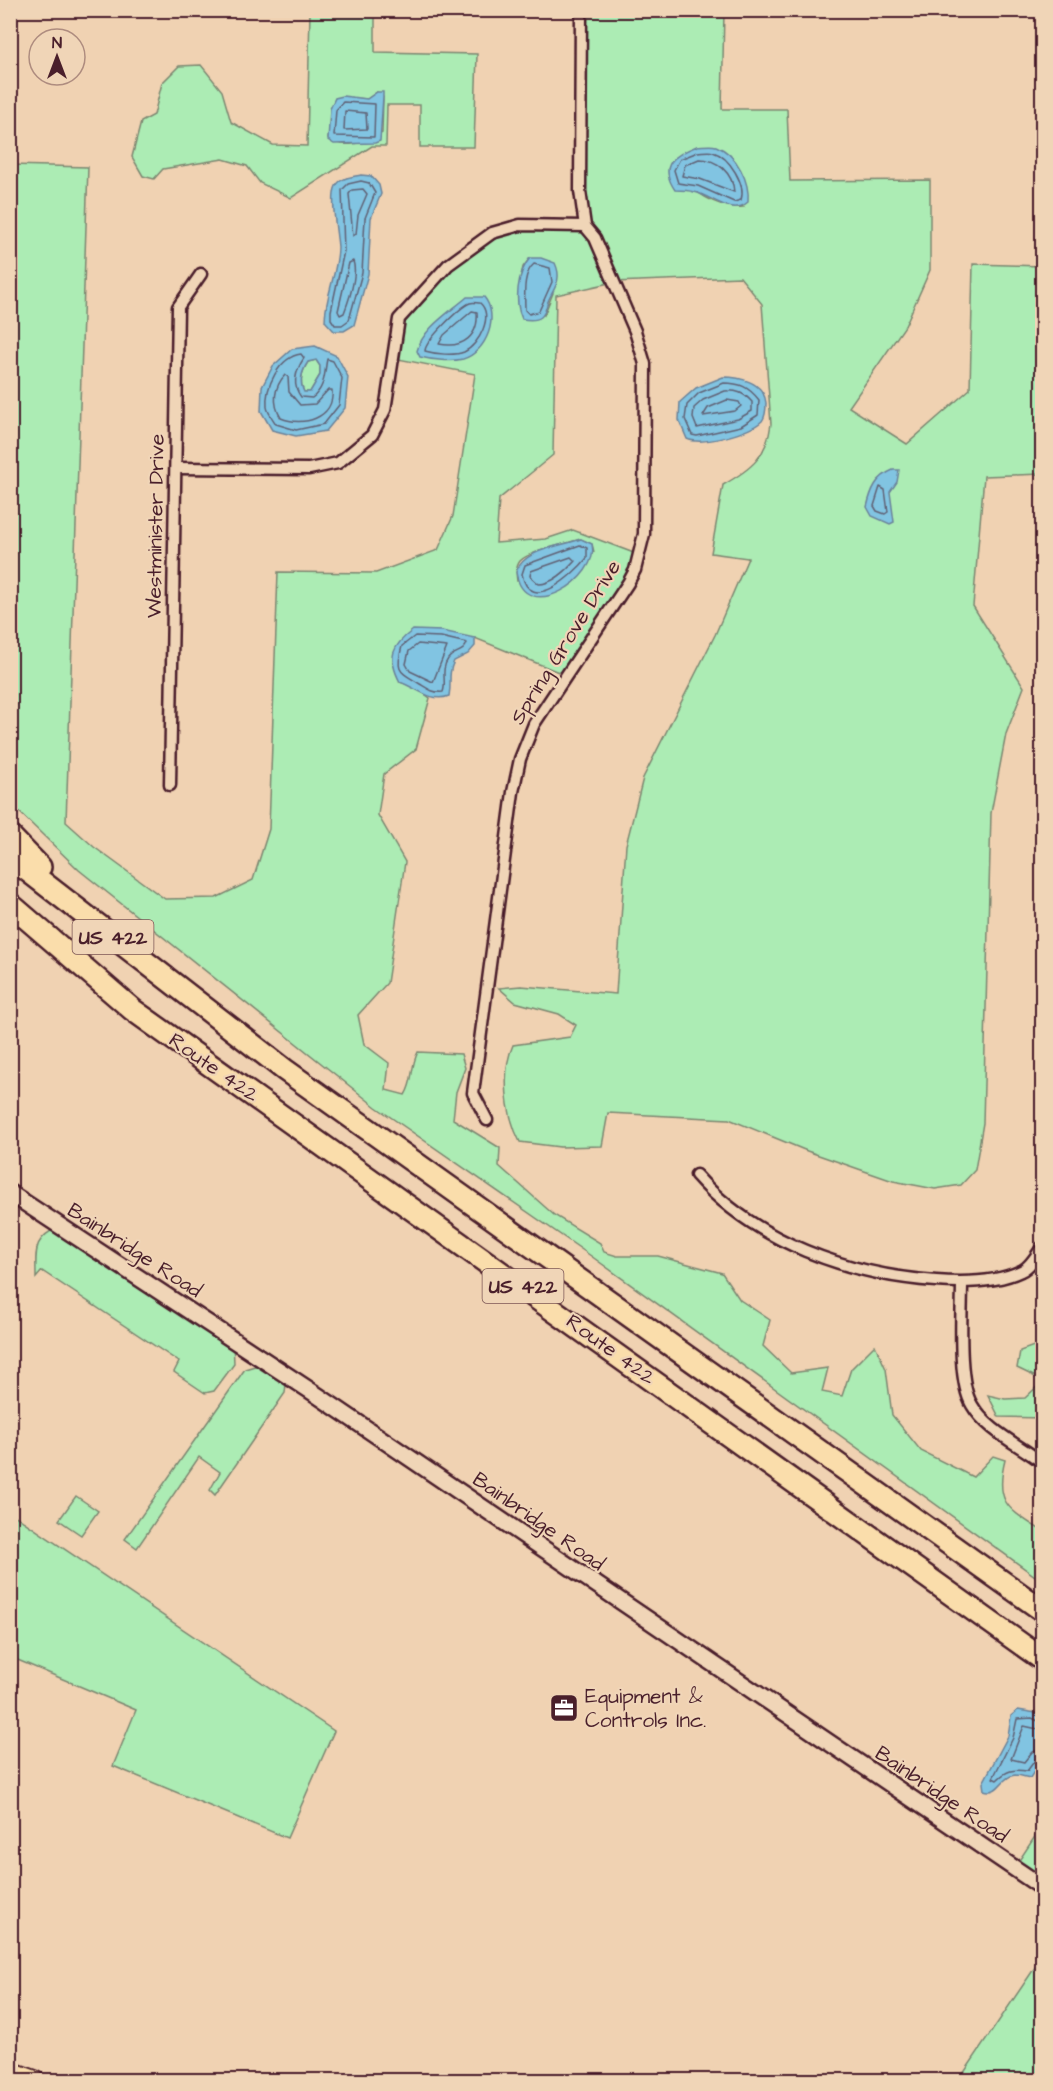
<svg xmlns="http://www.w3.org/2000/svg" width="1053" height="2091" font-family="'Architects Daughter',sans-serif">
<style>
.green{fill:#acecb4;stroke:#7b8670;stroke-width:1.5;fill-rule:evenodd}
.water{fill:#81c4e2;stroke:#6b8299;stroke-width:1.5;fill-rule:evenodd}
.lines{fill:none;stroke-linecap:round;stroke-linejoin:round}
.shore{stroke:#606174;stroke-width:1.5}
.street-casing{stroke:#4a1f2b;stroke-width:15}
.secondary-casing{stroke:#4a1f2b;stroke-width:20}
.primary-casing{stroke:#4a1f2b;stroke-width:22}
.highway-casing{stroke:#4a1f2b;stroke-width:26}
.street{stroke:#f0d5b7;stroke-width:10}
.secondary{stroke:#f0d5b7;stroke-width:15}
.primary{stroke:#faddab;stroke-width:18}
.highway{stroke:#faddab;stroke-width:21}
.labels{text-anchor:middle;stroke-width:4.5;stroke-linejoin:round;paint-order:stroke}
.shield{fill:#f0d5b7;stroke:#7c5655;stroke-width:1.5}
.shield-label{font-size:20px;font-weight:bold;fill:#4a1f2b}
.street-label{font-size:21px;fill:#4a1f2b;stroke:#f0d5b7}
.poi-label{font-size:21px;fill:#4a1f2b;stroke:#f0d5b7;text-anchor:start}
</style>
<rect width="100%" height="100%" fill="#f0d2b2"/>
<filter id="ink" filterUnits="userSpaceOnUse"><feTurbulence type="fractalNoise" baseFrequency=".0167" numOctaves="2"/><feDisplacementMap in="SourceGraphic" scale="12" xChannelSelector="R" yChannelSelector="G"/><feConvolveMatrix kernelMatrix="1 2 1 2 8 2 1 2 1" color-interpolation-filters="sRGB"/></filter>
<g filter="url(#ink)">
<g class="green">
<path d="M310 11H375V52L477 54 474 147H420V105H387L386 146H372L291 198 260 183 247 166 223 159 163 169 154 179 143 176 132 157 141 122 154 115 162 83 179 66 201 65 222 91 231 122 273 145 307 146ZM377 92 383 97 382 133C367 142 344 150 328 139L330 126 356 98 367 99Z"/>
<path d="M583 11H724L722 109H787L790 181 930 180V270L905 326 849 407 907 444 970 389 973 264 1042 266V474L984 476 973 606 1024 687 1006 734 991 813 983 1123 975 1170 961 1185 935 1189 893 1181 807 1151 729 1119 608 1113 602 1146 560 1147 520 1142C506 1115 501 1072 513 1045L570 1037 576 1025 559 1014 515 1002 499 988 521 986 616 994 626 845 643 778 715 635 748 558 711 553 723 485C751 469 767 457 771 424L762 304 740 277 614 282 556 295 553 455 499 499 496 543 546 539 573 530 639 555 566 675 475 638 400 682 415 687 430 698 416 749 384 774 378 815 405 862 387 983 358 1015 364 1044 389 1063 386 1090 405 1095C414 1081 410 1067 418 1052L461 1054 465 1068 456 1092 453 1119 500 1148 499 1166 554 1215 600 1243 604 1252 617 1256H658L722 1273 740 1300 770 1320 763 1346 791 1373 828 1368 822 1392 842 1396 851 1369 875 1345 886 1369 892 1415 921 1451 973 1477 993 1456 1005 1460C994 1504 1009 1509 1042 1531V1581L591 1256 376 1107 79 870 11 804 10 165 88 167 66 822 94 847 165 899 216 898 253 880 269 829 278 572 376 573 438 550 453 516 475 374 393 358 399 319 492 233 520 225 585 226ZM668 168 743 207C713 210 688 185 668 168ZM530 258 553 293 544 315 519 287 523 267ZM580 539 592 544 594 552 517 581C516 575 516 566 520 561 529 551 567 544 580 539Z"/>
<path d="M316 360 320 366V375L310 392H304C299 382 302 371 308 362Z"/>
<path d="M60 1226 233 1340 234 1364 214 1391 205 1393 174 1372 179 1362 42 1271 36 1278C36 1250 32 1239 60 1226Z"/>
<polygon points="1042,1343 1042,1380 1017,1368 1020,1351"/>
<polygon points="258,1365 286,1384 285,1393 215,1495 210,1490 220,1472 199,1457 137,1548 125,1539 245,1369"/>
<polygon points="1042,1382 1042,1418 999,1417 988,1395 1005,1399 1025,1398"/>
<polygon points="76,1496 98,1511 81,1535 59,1520"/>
<polygon points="11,1513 334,1731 287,1838 113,1766 136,1710 13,1658 11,1662"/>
<polygon points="1042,1826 1042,1887 1014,1868"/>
<polygon points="1042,1957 1042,2080 959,2080"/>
</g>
<g class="water">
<polygon points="377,92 383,92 383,97 380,141 375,143 334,144 328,140 330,109 335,98 343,96 367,99"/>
<path d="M697 146C702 146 711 144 716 146 737 154 750 182 748 202 731 217 711 195 694 192 688 190 681 190 675 190 658 165 674 155 697 146Z"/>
<path d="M361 175 371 176 379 185 381 194 371 218 368 274 354 325 344 331H334L325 321C325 296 338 272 338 247 337 233 330 198 336 186 341 177 353 177 361 175Z"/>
<path d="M530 258H541L555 263C562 278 556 286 549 299 546 305 546 313 541 317 536 321 528 320 522 319 514 302 517 273 530 258Z"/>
<path d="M467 297H484C500 316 487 352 463 359 451 362 432 360 420 357L417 351C423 328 450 312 467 297Z"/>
<path d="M315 346 337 356 348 377 345 408 326 431 296 436 272 430 261 411 262 387 273 366 292 349ZM316 360 320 366V375L310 392H304C299 382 302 371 308 362Z"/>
<path d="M723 377C740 377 764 382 766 403 766 409 766 416 762 421 749 433 703 446 687 439L679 420 680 402 696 388Z"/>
<path d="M893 470H899L897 482 890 492 894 522 890 524 872 516 867 507C871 490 876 477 893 470Z"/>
<path d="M581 539 592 544C601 578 524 627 516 572 524 549 559 547 581 539Z"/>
<path d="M413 630 442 631 475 638V646L468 654 454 661C447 676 452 681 449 696 431 703 417 688 400 682 387 657 392 646 413 630Z"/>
<path d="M1018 1710 1036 1713 1042 1718V1759L1030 1778C1026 1777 1019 1775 1015 1775 1001 1776 999 1796 984 1790L983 1783 1008 1736 1011 1716Z"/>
</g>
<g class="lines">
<g class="shore">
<polygon points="343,102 375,104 374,137 334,136 336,110"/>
<polygon points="345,111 366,113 367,129 344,130"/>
<path d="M698 152C702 152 709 150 713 152 730 157 746 185 741 200L734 202 698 186 678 183 674 170 680 159Z"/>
<path d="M699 159C717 159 733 173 734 192L700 179 682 176 685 165Z"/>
<polygon points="361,181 369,183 375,193 365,218 362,273 349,320 342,325 335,325 331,319 331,311 344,251 342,190 348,184"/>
<polygon points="363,189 367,194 358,215 356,234 353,236 349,194 352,190"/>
<path d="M353 261C358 275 349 300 344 313L340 315 338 311 349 263Z"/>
<path d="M534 264 550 268 552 282 539 311 529 314 525 310C525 296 522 274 534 264Z"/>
<path d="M480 303C494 316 479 345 464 352 454 356 435 354 425 351 425 341 460 307 470 303 473 302 477 303 480 303Z"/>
<path d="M472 311 477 312C479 336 463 349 439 344L444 335Z"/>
<path d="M301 354 304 358C296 370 291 384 301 397L312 398C326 387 324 373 327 359L333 361 342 378 339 405 324 424 296 430 276 424C273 419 268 413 267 407 265 387 279 357 301 354Z"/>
<path d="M285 375 288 377 289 392 300 405 315 404 328 390H332C335 419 302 427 281 418 272 403 274 387 285 375Z"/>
<path d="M724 383C740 383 749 387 759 400L758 415 741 426 697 436 692 435 685 419 687 405 699 393Z"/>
<path d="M725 391C737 390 744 393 752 402V411L738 419 697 428 693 418 694 408 703 400Z"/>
<polygon points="727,400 739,402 741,406 735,411 703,416 708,408"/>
<polygon points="880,487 885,490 888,512 885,514 877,511 874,506"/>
<path d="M580 545 587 548V558C575 573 530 616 522 574L525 565Z"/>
<path d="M571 557 575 561C567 570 552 584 539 584L530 576 531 571Z"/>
<path d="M415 636 441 637 467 643C464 653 454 651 448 659 440 670 447 682 443 692 433 693 428 689 420 684 400 671 395 673 402 646Z"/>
<polygon points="418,644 447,647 433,682 410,671 406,664 409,651"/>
<path d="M1042 1723 1032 1718 1017 1719 1013 1738 993 1778 997 1780C1007 1770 1013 1769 1027 1771L1036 1759 1042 1757"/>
<polyline points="1042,1730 1024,1726 1011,1759 1024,1762 1032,1752 1042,1749"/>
</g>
<g class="street-casing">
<g id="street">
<polyline points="176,468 309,469 338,463 372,435 385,410 399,319 448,265 492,233 520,225 585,226"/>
<polyline points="170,785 178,307 201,274"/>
<polyline points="487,1120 473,1093 513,792 520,759 534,724 628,583 635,570 644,534 645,364 635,331 595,238 585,226 580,191 581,10"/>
<path d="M696 1175C755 1242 849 1275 936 1281 963 1283 996 1283 1021 1271 1030 1267 1037 1255 1042 1247"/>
<path d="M962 1283C962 1313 957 1381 972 1405 985 1428 1015 1443 1036 1458"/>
</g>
</g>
<g class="secondary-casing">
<polyline id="secondary" points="10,1193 314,1393 1042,1887"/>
</g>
<g class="primary-casing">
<polyline id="primary" points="10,2071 35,2080"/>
</g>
<g class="highway-casing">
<g id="highway">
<polyline points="10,836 40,867"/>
<polyline points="10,857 285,1070 1042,1610"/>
<polyline points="10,904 133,1010 1042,1659"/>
</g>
</g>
<use href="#street" class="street"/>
<use href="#secondary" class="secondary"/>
<use href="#primary" class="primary"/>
<use href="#highway" class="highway"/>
</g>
</g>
<defs>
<g id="office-square" transform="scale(1.5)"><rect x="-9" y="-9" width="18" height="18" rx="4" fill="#4a1f2b" stroke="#f0d5b7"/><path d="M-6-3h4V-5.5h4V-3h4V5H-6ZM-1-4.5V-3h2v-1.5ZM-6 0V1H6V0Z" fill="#fff"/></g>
</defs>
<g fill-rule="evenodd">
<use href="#office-square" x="564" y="1708"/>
</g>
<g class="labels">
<g class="shield">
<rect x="72.5" y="920" width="81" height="34" rx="4.5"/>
<rect x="482.5" y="1269" width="81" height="34" rx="4.5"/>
</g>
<g class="shield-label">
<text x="113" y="944">US 422</text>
<text x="523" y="1293">US 422</text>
</g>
<g class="street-label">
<text transform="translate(155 526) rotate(-89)" y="7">Westminister Drive</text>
<text transform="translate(565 642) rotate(-58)" y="7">Spring Grove Drive</text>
<text transform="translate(214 1067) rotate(35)" y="7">Route 422</text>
<text transform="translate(135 1250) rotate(33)" y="7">Bainbridge Road</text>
<text transform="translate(611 1349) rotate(36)" y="7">Route 422</text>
<text transform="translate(539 1521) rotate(35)" y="7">Bainbridge Road</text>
<text transform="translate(942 1794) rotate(34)" y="7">Bainbridge Road</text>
</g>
<g class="poi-label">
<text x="585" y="1703">Equipment &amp;<tspan x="585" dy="24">Controls Inc.</tspan></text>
</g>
</g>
<rect width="1053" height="2091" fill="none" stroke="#f0d5b7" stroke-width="36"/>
<rect x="18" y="18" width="1017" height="2055" fill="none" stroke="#4a1f2b" stroke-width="2" filter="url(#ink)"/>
<g transform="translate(57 57)"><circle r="28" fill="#f0d5b7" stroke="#ae8c7f" stroke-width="1.5"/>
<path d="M0-4.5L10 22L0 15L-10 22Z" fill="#4a1f2b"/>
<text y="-9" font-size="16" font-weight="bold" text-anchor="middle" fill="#4a1f2b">N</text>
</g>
</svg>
